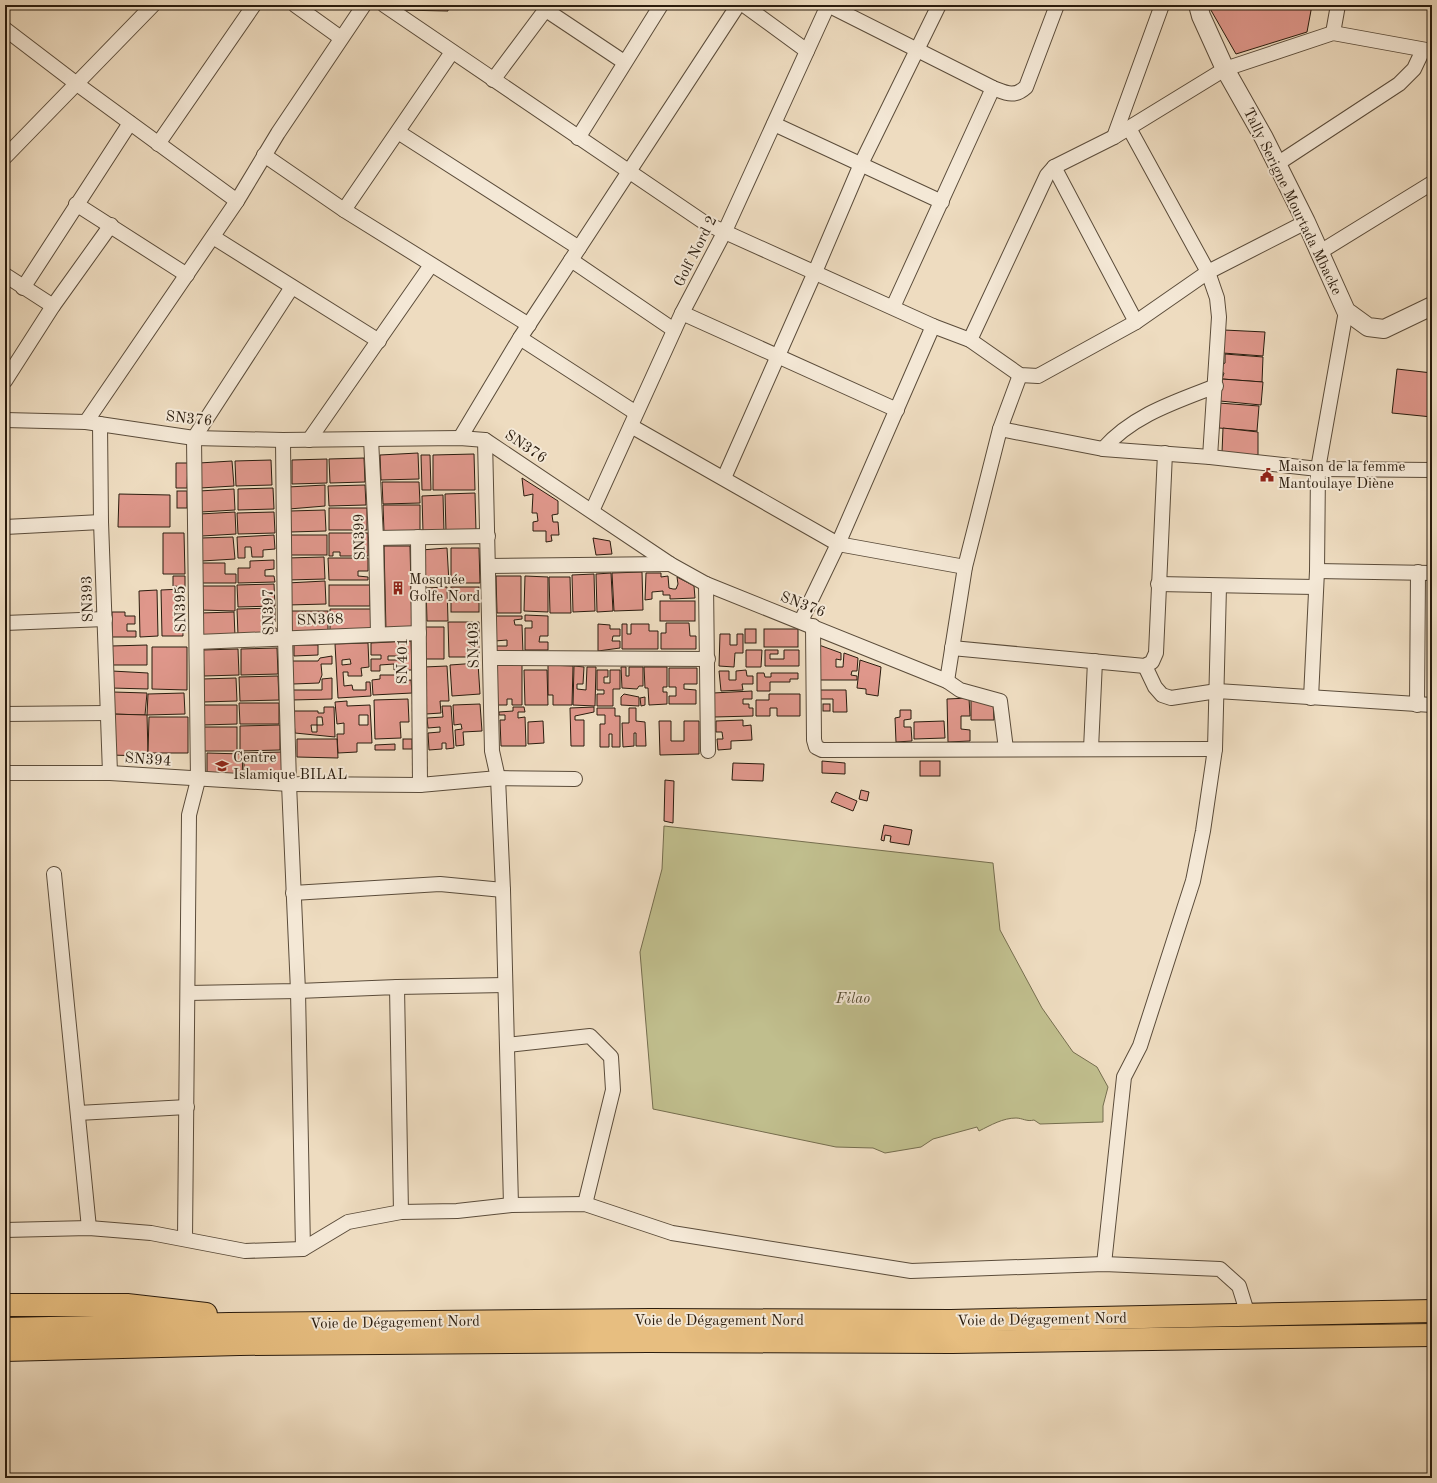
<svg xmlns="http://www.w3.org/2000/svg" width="1437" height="1483" font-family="'Old Standard TT',serif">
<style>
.green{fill:#c0be8d;stroke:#756d4e}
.building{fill:#df978b;stroke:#2a1c0e;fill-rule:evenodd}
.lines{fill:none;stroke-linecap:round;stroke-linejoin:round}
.minor-casing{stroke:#5b4c3a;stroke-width:16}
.tertiary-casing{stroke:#5b4c3a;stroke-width:20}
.trunk-casing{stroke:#2a1c0e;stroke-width:24}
.minor{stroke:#f4e8d6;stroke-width:14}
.tertiary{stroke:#f4e8d6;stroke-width:18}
.trunk{stroke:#e7be80;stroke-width:22}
.labels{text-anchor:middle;stroke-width:4;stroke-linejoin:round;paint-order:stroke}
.street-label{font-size:15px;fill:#2a1c0e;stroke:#f4e8d6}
.poi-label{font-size:15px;fill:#2a1c0e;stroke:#f4e8d6;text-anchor:start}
.park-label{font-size:15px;font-style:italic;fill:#574d34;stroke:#f4e8d6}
</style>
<rect width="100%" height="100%" fill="#eedcc0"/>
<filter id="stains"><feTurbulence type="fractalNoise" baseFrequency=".005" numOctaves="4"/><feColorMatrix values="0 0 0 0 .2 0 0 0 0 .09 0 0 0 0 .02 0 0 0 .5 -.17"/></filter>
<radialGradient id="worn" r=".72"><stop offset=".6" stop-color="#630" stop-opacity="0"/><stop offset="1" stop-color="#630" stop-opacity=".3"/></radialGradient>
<path class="green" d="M664 826 993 863 1000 930 1042 1008 1073 1052 1097 1067 1108 1087 1103 1106V1122L1040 1124 1034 1120C1027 1122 1022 1118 1016 1118 1003 1118 991 1125 979 1131L977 1127 933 1139 921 1147 885 1153 873 1148 836 1147 653 1109 640 952 662 869Z"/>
<g class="building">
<polygon points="399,5 448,5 448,11 399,10"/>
<polygon points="1208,5 1312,5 1307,32 1236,54"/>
<polygon points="1224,330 1265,332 1263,356 1223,353"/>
<polygon points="1225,354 1263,357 1262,382 1222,379 1224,373 1221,372 1223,364 1225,363"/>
<polygon points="1397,369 1432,373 1432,417 1392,413"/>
<polygon points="1222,379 1263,382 1261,405 1220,401"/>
<polygon points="1219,403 1259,406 1257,431 1219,428"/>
<polygon points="1223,428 1258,432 1258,455 1222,453"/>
<polygon points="418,453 419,479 381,480 380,455"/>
<polygon points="474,454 475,490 433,490 433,455"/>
<polygon points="421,455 430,455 431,490 422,490"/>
<polygon points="364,458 365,482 330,483 329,459"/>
<polygon points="327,459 327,483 292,484 292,460"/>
<polygon points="271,460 272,485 236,486 235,461"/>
<polygon points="232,461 234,486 200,488 199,463"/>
<polygon points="176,463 188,463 187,488 176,488"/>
<polygon points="522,478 558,501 558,514 552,515 553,522 558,522 559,535 551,535 552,541 546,542 546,531 533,531 533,522 538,521 537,513 532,513 533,494 524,496"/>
<polygon points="382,482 419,482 420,503 383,504"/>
<polygon points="325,485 325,506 289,509 288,487"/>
<polygon points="365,485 366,505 329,506 328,486"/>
<polygon points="273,488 274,509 238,510 238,489"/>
<polygon points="234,489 235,510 201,512 199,491"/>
<rect x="177" y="491" width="10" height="17"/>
<polygon points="475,493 476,531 446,532 445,494"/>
<polygon points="119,494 170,495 170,527 118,527"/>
<polygon points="443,495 444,532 423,532 422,496"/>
<polygon points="383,505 420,505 420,532 384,532"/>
<rect x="329" y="508" width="38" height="22"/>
<polygon points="325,510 326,531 290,532 290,511"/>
<polygon points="235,512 236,534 202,536 200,514"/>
<polygon points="274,512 275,533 238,534 237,513"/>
<polygon points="163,533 184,533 185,574 163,574"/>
<polygon points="329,533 368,533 368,556 340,556 340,552 333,552 333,556 329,556"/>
<polygon points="274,535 275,549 263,550 263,557 252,557 251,547 245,547 245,558 238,558 237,537"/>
<rect x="290" y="535" width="37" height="20"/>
<polygon points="233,537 235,559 202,561 201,538"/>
<polygon points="593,538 610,541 612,554 596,555"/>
<polygon points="384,546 410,546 412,630 386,631"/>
<polygon points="447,548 449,583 423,584 421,550"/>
<polygon points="451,548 479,548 480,583 451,583"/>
<polygon points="324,557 325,579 288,580 287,558"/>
<polygon points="328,558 368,558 368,571 358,571 358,576 368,577 368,580 329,580"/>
<polygon points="274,560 274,569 265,570 265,576 274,576 275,582 238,583 238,568 250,568 250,561"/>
<polygon points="201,563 225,563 225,574 236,574 236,583 201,583"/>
<polygon points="642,572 643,610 614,611 612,573"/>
<polygon points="611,573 613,611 597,612 596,574"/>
<polygon points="646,573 661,573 661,577 668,576 669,588 673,589 676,589 678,584 677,577 694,586 695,598 670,599 670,595 663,595 663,591 652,592 652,599 645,600"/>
<polygon points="594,574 595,611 573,612 572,575"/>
<polygon points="173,576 185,576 185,587 173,586"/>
<polygon points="496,576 521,576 521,613 497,613"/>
<polygon points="525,576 548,577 548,612 524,611"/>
<polygon points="549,577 570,577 571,613 550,613"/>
<polygon points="325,581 326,604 288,605 287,583"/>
<polygon points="274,584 275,606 238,607 237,585"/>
<rect x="329" y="585" width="41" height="21"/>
<polygon points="201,586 235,586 235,611 200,610"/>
<polygon points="447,587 448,621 427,621 426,588"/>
<rect x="451" y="587" width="28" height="25"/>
<polygon points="182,589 183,636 162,636 161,590"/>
<polygon points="157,590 158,636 140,637 139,591"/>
<rect x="660" y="601" width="35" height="20"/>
<polygon points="275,608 275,622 265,623 265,629 276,628 276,634 238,635 237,609"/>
<polygon points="330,609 373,609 374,631 330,632"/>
<rect x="291" y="611" width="37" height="22"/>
<polygon points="112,612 125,612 125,616 135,616 135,624 127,624 127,631 136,631 136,637 112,637"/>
<polygon points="234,612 235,636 201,637 200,613"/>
<polygon points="525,615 548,616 548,636 540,636 539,642 548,642 548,650 525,650 525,628 532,628 532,621 525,621"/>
<polygon points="494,616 522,616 522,619 514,620 515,625 522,625 523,653 495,653 495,646 507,646 507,640 495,641"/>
<polygon points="448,622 479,622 479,657 449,657"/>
<polygon points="666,623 689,623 690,636 696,636 696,649 661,649 661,633 666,633"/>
<polygon points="598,624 610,625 610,629 620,629 620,636 613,636 612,641 620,641 620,648 598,651"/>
<polygon points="622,624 627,624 627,634 631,634 631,624 649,624 649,631 658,631 658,649 622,649"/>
<polygon points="424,627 444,627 444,659 425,659"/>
<rect x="745" y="629" width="11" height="14"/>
<rect x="764" y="629" width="34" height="18"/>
<polygon points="720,634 730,634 730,645 737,645 737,634 743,634 743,653 735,653 734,667 719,666"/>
<path d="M411 641 412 670H394V664L380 665V671H371V659H381V655H371V643ZM388 656H398V660H388Z"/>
<path d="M368 643 369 667 361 668 362 676H348V672H343L344 686 352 685 353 690H366V682H370L371 696 338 698 335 644ZM350 659 351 664 342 665V660Z"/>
<polygon points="147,645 147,665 111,665 111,646"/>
<polygon points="294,645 318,645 318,655 294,656"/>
<polygon points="819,645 841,653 841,660 836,659 836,667 843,667 844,653 858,658 857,671 852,671 851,675 857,676 857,680 819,680"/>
<polygon points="152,647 187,647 187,690 152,689"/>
<polygon points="277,648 278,674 241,675 241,649"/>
<polygon points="238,649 239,675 204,676 203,650"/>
<polygon points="746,650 762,650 761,667 746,667"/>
<polygon points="765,650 778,650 778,654 770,654 770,659 784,659 784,650 799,650 799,666 765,666"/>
<polygon points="332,656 332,664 321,664 322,675 319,683 293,684 292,661 318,661 320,658"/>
<polygon points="860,660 881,667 878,696 866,694 866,689 857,688"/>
<polygon points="478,663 480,694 452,696 450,665"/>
<polygon points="497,664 522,665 522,705 512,705 512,699 507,699 507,705 496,705"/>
<polygon points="548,665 573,666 572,705 553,705 553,695 548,695"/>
<polygon points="447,666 449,701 440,701 441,713 426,714 424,667"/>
<polygon points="574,666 584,667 583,684 577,684 577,689 586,690 587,667 596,667 595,706 573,705"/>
<polygon points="621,667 626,667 626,676 629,676 629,667 643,667 643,686 639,686 637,689 622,688"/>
<polygon points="644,667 667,667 667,687 663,687 663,692 667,692 667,704 649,705 648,688 645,688"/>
<polygon points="669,668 697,668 697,684 684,684 684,689 696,690 696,704 669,704 669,696 676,696 676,687 669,687"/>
<polygon points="524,670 547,670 548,705 525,705"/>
<polygon points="597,670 608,670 608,677 604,677 604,683 610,683 610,670 620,670 620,689 613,689 613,706 597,706 597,694 604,694 604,690 597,690"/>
<polygon points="746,670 747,676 753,676 753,684 742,684 743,690 721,691 719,671 729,671 729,680 736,680 736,671"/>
<polygon points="112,671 148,673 148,689 111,688"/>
<polygon points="757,673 764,673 765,677 771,677 771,673 798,673 798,679 790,679 790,682 770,682 770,691 757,691"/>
<polygon points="380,675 398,675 398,681 411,680 412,693 373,695 372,680 380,679"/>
<polygon points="278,676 279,700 240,701 239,677"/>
<polygon points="236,678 237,701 203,702 202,679"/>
<polygon points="332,678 332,699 292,700 292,690 322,690 322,679"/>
<polygon points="819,690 846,690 847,712 833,712 833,699 819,699"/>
<polygon points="752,691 752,699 743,699 743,704 749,704 749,708 753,708 753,716 714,717 713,693"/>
<polygon points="113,692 147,693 145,715 111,714"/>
<polygon points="184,693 185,714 147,715 148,694"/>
<polygon points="624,694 639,697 639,706 621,705 621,697"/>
<polygon points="769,694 800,694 800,716 777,716 777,708 770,708 770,716 756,716 756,700 769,700"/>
<polygon points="645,697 645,705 641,706 640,698"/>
<polygon points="969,698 970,716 961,716 961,729 970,730 970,741 948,742 947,699"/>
<polygon points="408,699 409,722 400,722 401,738 375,739 374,700"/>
<polygon points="971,699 993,702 994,720 971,720"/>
<path d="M347 701V706L370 705 372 743H357V752L338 753 337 734H344V723L337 724 335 702ZM359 715H368V725H359Z"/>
<polygon points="239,703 279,703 279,724 240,724"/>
<polygon points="480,704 482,731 463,732 464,745 456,746 455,730 462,729 461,724 454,725 453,705"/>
<rect x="823" y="704" width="7" height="7"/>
<polygon points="203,705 237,705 237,724 203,725"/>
<polygon points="442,706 451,706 454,748 446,749 446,743 442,743 442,749 429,750 428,733 440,732 440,727 428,728 427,718 443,717"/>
<path d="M324 707H334L335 737 295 733 293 711H318V713H324ZM317 717H322L323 725H317ZM311 725H317V732H312Z"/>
<polygon points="513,707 524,707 525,712 518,712 518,718 525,717 526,746 501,746 500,720 505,720 505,715 499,715 499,712 513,711"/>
<polygon points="594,707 594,712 575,716 575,720 584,720 584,746 571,746 570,708"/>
<polygon points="597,708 615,708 615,716 620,716 620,747 612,747 612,734 609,734 609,747 600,747 600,724 605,724 605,715 597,715"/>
<polygon points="629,708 636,708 636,721 645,722 646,746 636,746 636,733 634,733 634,746 623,747 622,723 629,723"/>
<polygon points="900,710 911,710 911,719 904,720 904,727 911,727 912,741 896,742 895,718 900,717"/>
<polygon points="111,714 147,715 148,753 146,756 110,755"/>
<polygon points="149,717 188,717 188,753 148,753"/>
<polygon points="743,720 743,726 751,725 752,740 731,741 731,749 718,750 717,739 723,739 722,732 716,732 716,721"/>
<polygon points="543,721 544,743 528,744 528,722"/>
<polygon points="659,721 671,721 671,741 684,741 684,721 699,721 699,754 660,755"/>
<polygon points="944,721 945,738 914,739 914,722"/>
<polygon points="280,725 280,750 240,751 240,726"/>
<rect x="204" y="727" width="33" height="24"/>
<polygon points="297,739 337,739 338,758 297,757"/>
<rect x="403" y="739" width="9" height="10"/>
<polygon points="395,744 395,750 375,750 375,745"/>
<polygon points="282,752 282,777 244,777 244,753"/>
<polygon points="207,753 243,754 242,778 207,777"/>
<polygon points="822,761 845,763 845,774 822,773"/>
<rect x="920" y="761" width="20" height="15"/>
<polygon points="733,763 764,764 763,781 732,780"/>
<polygon points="665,780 674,781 673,823 664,821"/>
<polygon points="861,790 869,792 867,801 859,799"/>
<polygon points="836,792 857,801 853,811 831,802"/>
<polygon points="884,825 912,830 909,845 890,842 891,836 885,835 884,841 881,840"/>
</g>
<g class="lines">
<g class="minor-casing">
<g id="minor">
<polyline points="295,5 341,38"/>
<polyline points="384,5 705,223 933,326 970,340 1020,375 1038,376 1136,322 1208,272 1306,222"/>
<polyline points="744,5 807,51"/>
<path d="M828 5 993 88C1006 93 1014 98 1026 87L1057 5"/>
<polyline points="546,10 624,62"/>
<polyline points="5,29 77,84 237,201"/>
<polyline points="1333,33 1338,5"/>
<polyline points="493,80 549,5"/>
<polyline points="774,124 942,202"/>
<polyline points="1129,128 1208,272 1217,298 1219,317 1210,457"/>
<polyline points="398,132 579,248"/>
<polyline points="1114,137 1162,5"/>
<polyline points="578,138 661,5"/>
<polyline points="158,144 254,5"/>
<polyline points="264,155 344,210 529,325"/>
<polyline points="5,157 153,5"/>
<polyline points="1277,164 1399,84 1414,69 1423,50"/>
<polyline points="1054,167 1136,322"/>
<polyline points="76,204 187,275"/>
<polyline points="344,210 452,52"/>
<polyline points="213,237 379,341"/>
<polyline points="1320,252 1432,183"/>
<polyline points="571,260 674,330"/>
<polyline points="5,275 53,306"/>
<polyline points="23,288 130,123"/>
<polyline points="893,307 993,88"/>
<polyline points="682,313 897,410"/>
<polyline points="520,338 636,413"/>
<polyline points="970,340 1047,175 1054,167 1114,137 1225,69 1333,33 1432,51"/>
<polyline points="5,381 53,306 111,225"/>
<polyline points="5,420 86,422 194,438 283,440 460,438 485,440 670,564 706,584 947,681 965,567 1000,429 1020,375"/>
<polyline points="86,422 237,201 278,133 364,5"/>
<polyline points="100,424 101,522 110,773"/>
<polyline points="631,426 838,544 965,567"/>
<polyline points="1000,429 1103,449 1210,457 1318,469 1432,470"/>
<polyline points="460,438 520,338 738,5"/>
<polyline points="371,439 376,538 378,634"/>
<polyline points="283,440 285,637 289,784 298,991 303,1249"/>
<polyline points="309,440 431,265"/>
<polyline points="485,440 492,751 498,778 503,890 511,1205"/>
<path d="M1103 449C1133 415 1175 402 1216 386"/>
<polyline points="724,478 815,272 861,164 939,5"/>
<polyline points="592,511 682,313 725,231 828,5"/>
<polyline points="5,527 101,522"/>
<polyline points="418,537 420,785"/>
<polyline points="376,538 488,536"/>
<polyline points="488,566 670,564"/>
<polyline points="1317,571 1432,573"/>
<polyline points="706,584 708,751"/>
<polyline points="1158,584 1316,587"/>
<polyline points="801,621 838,544 933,326"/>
<polyline points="5,623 105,619"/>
<polyline points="813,626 814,740 816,747 822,750 1215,749"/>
<polyline points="197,642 419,633"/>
<polyline points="952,648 1145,666 1152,662 1156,653 1165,453"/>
<polyline points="490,658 708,659"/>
<polyline points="1145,666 1155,687 1162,695 1171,698 1217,691 1432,705"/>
<polyline points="947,681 960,690 1000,701 1006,749"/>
<polyline points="1311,698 1317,571 1318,469 1346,311"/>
<polyline points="1417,705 1418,572"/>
<polyline points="5,714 107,713"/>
<polyline points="1091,749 1095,661"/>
<polyline points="5,773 110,773 289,784 420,785 498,778 575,779"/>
<polyline points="54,874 89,1228"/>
<polyline points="293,893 440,884 503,890"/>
<polyline points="397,987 505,985"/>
<polyline points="188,993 298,991 397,987 401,1212"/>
<polyline points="507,1045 590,1036 611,1057 613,1090 585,1204"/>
<polyline points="78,1113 187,1107"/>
<polyline points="5,1230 89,1228 151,1233 245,1251 303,1249 348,1222 401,1212 457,1211 511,1205 585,1204 672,1233 911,1271 1104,1264 1220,1269 1239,1286 1248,1315"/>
<polyline points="185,1239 189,815 198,780 194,438 292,287"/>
<polyline points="1104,1264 1124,1077 1140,1046 1193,881 1203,831 1215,749 1219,586"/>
</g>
</g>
<g class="tertiary-casing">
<polyline id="tertiary" points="1198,5 1201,16 1225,69 1264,138 1306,222 1346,311 1368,327 1384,329 1432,306"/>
</g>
<g class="trunk-casing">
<g id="trunk">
<polyline points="5,1305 127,1305 206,1314"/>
<polyline points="5,1329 229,1324 651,1320 951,1321 1432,1311"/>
<polyline points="5,1350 239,1344 648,1341 952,1342 1432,1335"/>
</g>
</g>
<use href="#minor" class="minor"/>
<use href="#tertiary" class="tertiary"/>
<use href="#trunk" class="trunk"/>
</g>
<defs>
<g id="civic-bare" transform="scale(1.08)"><path d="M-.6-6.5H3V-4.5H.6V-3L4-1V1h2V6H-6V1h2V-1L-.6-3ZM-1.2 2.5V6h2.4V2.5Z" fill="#8f2418" stroke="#f4e8d6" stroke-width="2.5" paint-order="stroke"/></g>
<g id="building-bare" transform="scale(1.08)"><path d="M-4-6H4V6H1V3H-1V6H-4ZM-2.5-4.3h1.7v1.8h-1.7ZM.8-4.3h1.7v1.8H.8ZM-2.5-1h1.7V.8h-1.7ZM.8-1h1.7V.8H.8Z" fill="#8f2418" stroke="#f4e8d6" stroke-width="2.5" paint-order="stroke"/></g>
<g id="school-bare" transform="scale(1.08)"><path d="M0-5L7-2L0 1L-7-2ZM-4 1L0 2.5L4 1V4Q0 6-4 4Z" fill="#8f2418" stroke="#f4e8d6" stroke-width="2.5" paint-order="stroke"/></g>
</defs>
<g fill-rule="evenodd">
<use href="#civic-bare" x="1267" y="475"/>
<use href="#building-bare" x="398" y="588"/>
<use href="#school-bare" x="222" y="766"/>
</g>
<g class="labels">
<g class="street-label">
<text transform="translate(1293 201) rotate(64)" y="5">Tally Serigne Mourtada Mbacke</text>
<text transform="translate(695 251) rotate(-63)" y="5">Golf Nord 2</text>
<text transform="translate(189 418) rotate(6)" y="5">SN376</text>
<text transform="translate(526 446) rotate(34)" y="5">SN376</text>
<text transform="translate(359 537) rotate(-92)" y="5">SN399</text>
<text transform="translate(87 599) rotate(-92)" y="5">SN393</text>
<text transform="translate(803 604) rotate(21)" y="5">SN376</text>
<text transform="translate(180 609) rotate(-91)" y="5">SN395</text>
<text transform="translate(268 612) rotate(-91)" y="5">SN397</text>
<text transform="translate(320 619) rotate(-2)" y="5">SN368</text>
<text transform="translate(473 645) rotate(-91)" y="5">SN403</text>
<text transform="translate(402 661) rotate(-90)" y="5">SN401</text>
<text transform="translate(148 759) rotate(4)" y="5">SN394</text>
<text transform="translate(1042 1319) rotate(-1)" y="5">Voie de Dégagement Nord</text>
<text x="719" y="1325">Voie de Dégagement Nord</text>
<text transform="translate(395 1322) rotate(-1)" y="5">Voie de Dégagement Nord</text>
</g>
<g class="poi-label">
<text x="1278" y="471">Maison de la femme<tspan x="1278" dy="17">Mantoulaye Diène</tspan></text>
<text x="409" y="584">Mosquée<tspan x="409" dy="17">Golfe Nord</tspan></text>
<text x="233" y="762">Centre<tspan x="233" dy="17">Islamique BILAL</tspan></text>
</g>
<g class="park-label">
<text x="853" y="1003">Filao</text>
</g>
</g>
<rect width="1437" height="1483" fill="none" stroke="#eedcc0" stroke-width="20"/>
<rect x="6" y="6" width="1425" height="1471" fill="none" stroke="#2a1c0e" stroke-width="2"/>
<rect x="10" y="10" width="1417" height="1463" fill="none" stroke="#2a1c0e"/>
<rect width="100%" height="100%" filter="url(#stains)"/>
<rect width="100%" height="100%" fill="url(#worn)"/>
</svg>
